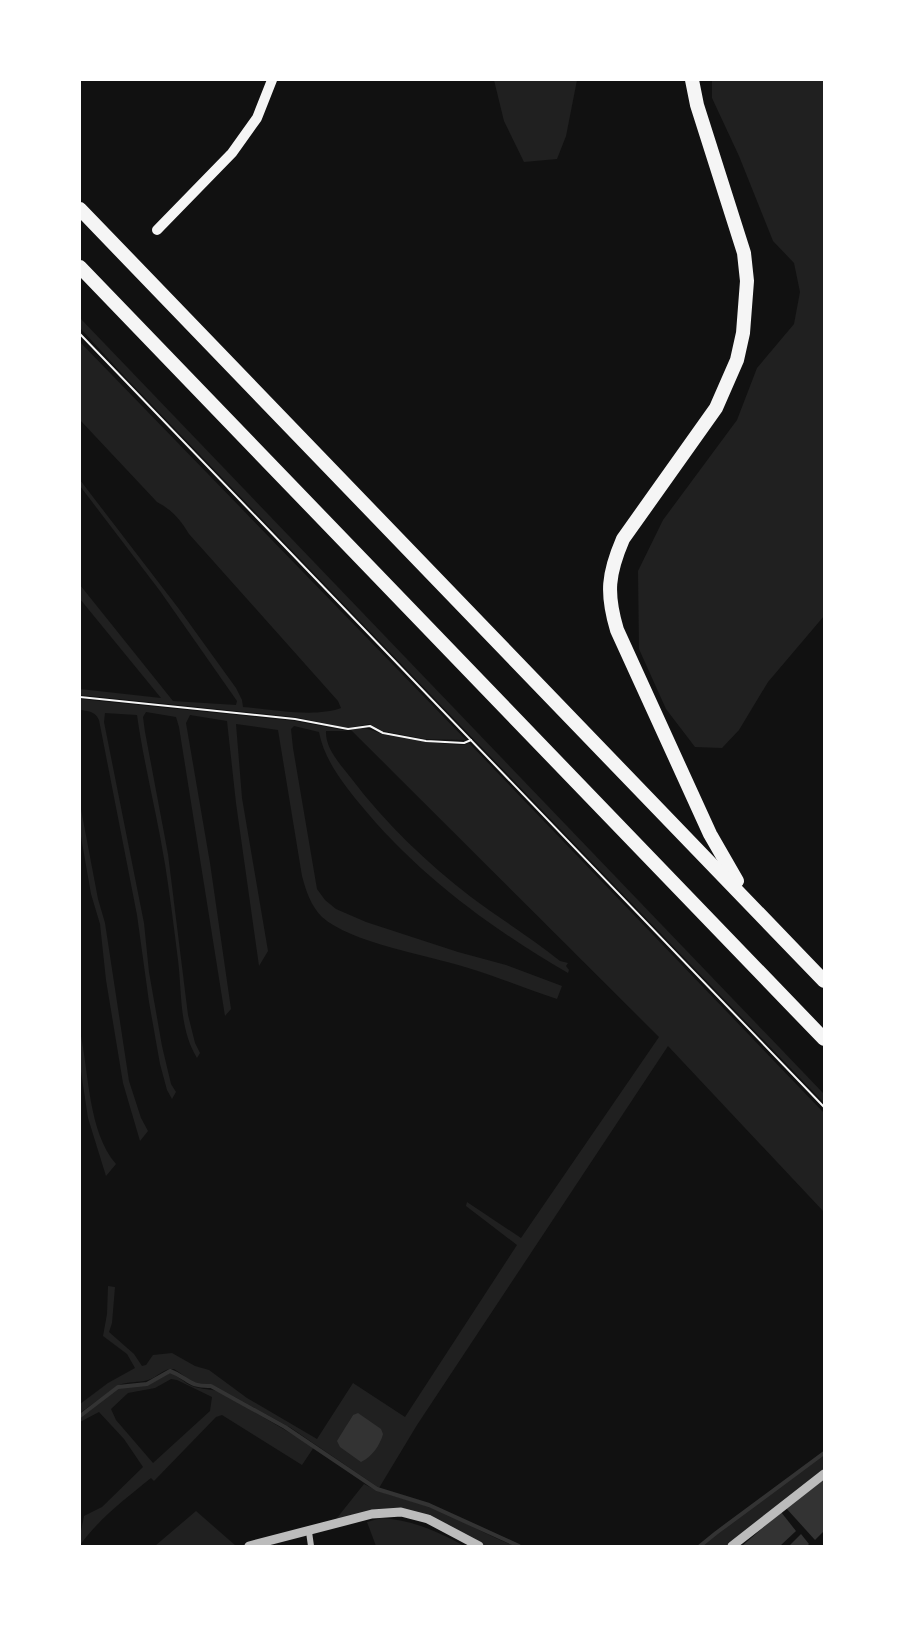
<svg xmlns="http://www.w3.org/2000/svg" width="904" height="1626" font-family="Karla,sans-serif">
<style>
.green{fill:#202020;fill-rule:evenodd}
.water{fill:#333}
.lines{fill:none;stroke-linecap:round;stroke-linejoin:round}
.stream{stroke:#333;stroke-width:4}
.path{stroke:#f5f5f5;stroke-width:2}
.minor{stroke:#bcbcbc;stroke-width:6}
.tertiary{stroke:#bcbcbc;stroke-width:9}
.secondary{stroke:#f5f5f5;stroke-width:10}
.motorway{stroke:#f5f5f5;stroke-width:14}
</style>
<rect width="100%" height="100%" fill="#111"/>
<g class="green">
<polygon points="494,80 577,80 566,136 557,159 524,162 504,121"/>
<polygon points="712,80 824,80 824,616 768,682 739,730 722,748 695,747 666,709 639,649 638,571 663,520 737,420 757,368 794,324 800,292 794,263 773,241 739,156 712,98"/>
<polygon points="80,318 824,1094 824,1103 125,377 80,328"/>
<path d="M80 342 466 740 425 739 383 731 369 724 347 728 295 717 80 695V689L161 698 80 599V585L173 701 236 705 237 701 160 591 80 486V480L179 609 236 688 242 700 243 707C271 709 314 718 341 708L338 701 189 534C180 519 172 510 157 502L80 420Z"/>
<path d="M80 699 295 721 348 731H326C325 749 341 765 351 778 385 823 427 863 471 897 500 919 532 938 560 961L568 963 566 966 569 970 568 973C489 927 417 874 359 803 342 782 324 759 319 732L294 726 291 729 293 748 317 889 325 900 336 909 366 922 458 952 506 965 562 986 557 999C526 989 496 976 465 967 427 955 351 943 322 917 311 906 306 891 302 876L278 730 236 724 242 798 268 951 259 966 236 803 227 721 190 715 186 723 210 863 231 1009 225 1016 179 727 176 717 146 712 143 717 145 732 168 854 188 1015 195 1043 200 1053 197 1058C179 1029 182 992 178 960 174 928 170 896 165 864 157 814 144 765 137 715L105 713 104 722 144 923 149 972 162 1046 171 1084 176 1092 172 1099 167 1090 160 1064 149 1002 137 915 99 720C95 711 88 711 80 710Z"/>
<path d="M360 728C370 728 377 733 387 735 413 740 438 744 464 745L469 743 824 1113V1212L668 1046 417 1425 379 1488 291 1428 211 1384C190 1386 191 1379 174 1369 163 1368 158 1377 148 1380 138 1383 129 1381 119 1385L80 1413V1404L108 1383 135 1368 127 1354 103 1336 107 1314 108 1286 115 1287 112 1323 109 1332 134 1354 142 1366 146 1365 153 1355 172 1353 195 1366 209 1370 247 1398 317 1439 353 1383 405 1417 517 1245 466 1206 467 1202 521 1238 659 1037 351 730ZM353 1415 383 1434 347 1425Z"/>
<polygon points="80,804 98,899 105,923 129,1081 141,1118 148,1131 140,1141 123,1083 106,980 100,924 91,894 80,831"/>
<path d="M80 1031C89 1072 88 1132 116 1164L106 1176 88 1118 80 1065Z"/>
<path d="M170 1373C179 1376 184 1383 192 1386 202 1390 211 1388 222 1393L314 1447 302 1465 222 1415 216 1417 154 1481 151 1478C125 1499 99 1519 80 1545V1536L84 1516 102 1507 143 1467 124 1439 99 1412 80 1422V1417L119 1388 148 1385ZM171 1379 177 1380 212 1397 210 1411 153 1463 116 1420 111 1409 128 1393 155 1388Z"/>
<polygon points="824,1454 824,1469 727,1546 702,1546 716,1534"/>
<path d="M364 1484C385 1496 408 1499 430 1507 460 1518 486 1536 516 1546H486L455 1529 408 1510 333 1523Z"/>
<polygon points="196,1511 236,1546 155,1546"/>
<path d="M381 1518C412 1520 437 1531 464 1546H376L367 1522Z"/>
</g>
<g class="water">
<path d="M358 1413 381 1429 383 1434C380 1445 372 1457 361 1462L340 1447 337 1441 353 1415Z"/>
<polygon points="824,1479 824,1531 815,1540 786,1508"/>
<polygon points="781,1512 796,1531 780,1546 742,1546"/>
<polygon points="801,1534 809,1544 807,1546 789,1546"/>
</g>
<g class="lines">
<g class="stream">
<path d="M80 1416 118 1387 147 1384 170 1371C189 1378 188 1387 211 1386L285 1427 377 1489 429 1505 519 1546"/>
<polyline points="700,1546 716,1533 824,1453"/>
</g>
<g class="path">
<polyline points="80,334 824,1107"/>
<polyline points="80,697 295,719 348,729 370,726 383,733 426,741 464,743 471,740"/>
</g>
<polyline class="minor" points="309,1532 311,1546"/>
<g class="tertiary">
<polyline points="249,1546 372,1514 401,1512 428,1519 479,1546"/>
<polyline points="732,1546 824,1474"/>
</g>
<polyline class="secondary" points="157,230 232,153 257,118 272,80"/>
<g class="motorway">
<path d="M692 80 697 105 744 253 747 281 743 333 737 360 716 408 623 539C608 574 606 593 617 630L710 834 737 881"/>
<polyline points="80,209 824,981"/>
<polyline points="80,267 824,1039"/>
</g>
</g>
<rect width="904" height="1626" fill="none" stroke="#ffffff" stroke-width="162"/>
</svg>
